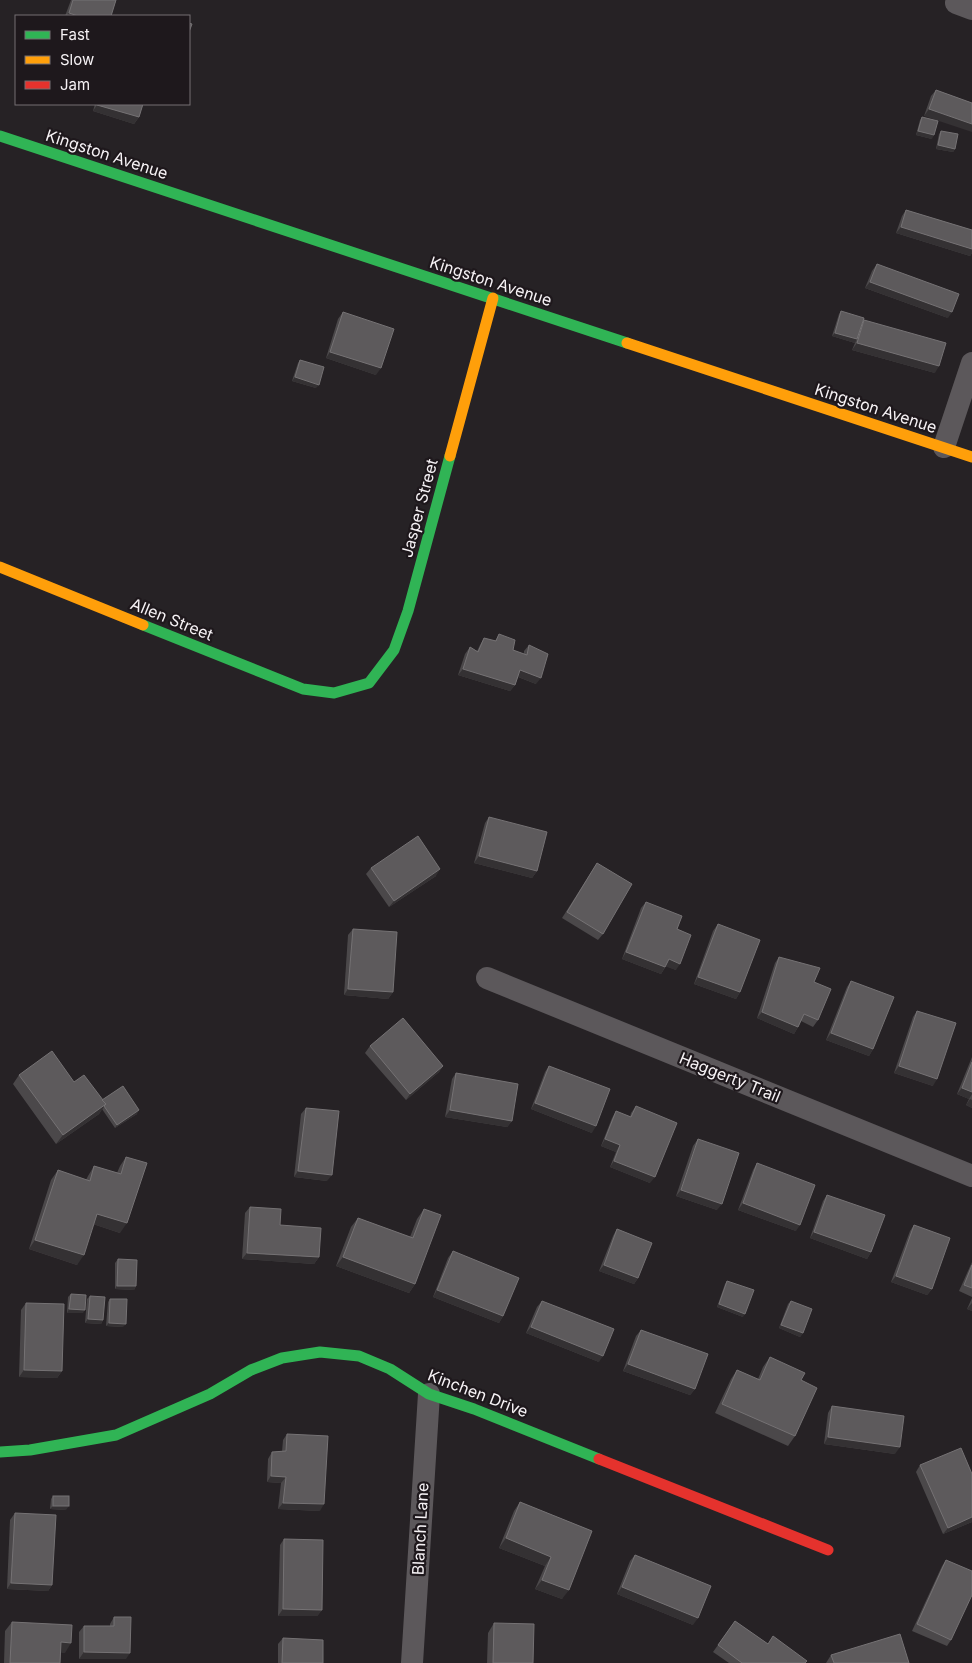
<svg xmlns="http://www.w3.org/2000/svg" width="972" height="1663" font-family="Inter,sans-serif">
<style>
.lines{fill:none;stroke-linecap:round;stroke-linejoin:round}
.street{stroke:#5c585b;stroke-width:22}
.fast{stroke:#30b455;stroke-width:11}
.slow{stroke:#ff9f0a;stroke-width:11}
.jam{stroke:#e5322d;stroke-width:11}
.wall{fill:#4b484a}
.shaded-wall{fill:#343133}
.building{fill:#5d5a5c;stroke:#757274}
.labels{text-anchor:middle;stroke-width:4.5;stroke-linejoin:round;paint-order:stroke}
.street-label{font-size:16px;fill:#f6f2f5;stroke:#1e181c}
</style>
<rect width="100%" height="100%" fill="#262225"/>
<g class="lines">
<g class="street">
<polyline points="956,3 972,9"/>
<polyline points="944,447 972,363"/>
<polyline points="487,978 972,1176"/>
<polyline points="412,1663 429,1394"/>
</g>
<g class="fast">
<polyline points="0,136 627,343"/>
<polyline points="143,625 303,689 334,693 369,683 394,650 408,611 450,456"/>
<polyline points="0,1452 30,1450 116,1435 210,1394 251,1370 282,1358 320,1352 359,1356 390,1369 429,1394 474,1409 599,1459"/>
</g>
<g class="slow">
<polyline points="627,343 972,457"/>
<polyline points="450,456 493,298"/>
<polyline points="0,567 143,625"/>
</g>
<polyline class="jam" points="599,1459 828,1550"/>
</g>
<g class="wall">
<polygon points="71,0 116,0 111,16 65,16"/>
<polygon points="936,90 972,103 924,116 931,96"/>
<polygon points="95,104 143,104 139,117 134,124 93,111"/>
<polygon points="922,117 932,139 916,135 920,120"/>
<polygon points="941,131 955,149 953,152 936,149 939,134"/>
<polygon points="906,210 972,230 972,253 970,256 896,233 902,216"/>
<polygon points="877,264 948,318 865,288 872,271"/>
<polygon points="841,311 862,323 864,320 935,373 852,350 855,343 832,336 839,314"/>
<polygon points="343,312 376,375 326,358 338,319"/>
<polygon points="300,360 316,388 292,381 298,363"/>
<polygon points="499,634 513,650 524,654 524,651 529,645 536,684 518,677 515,685 510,691 458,675 465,654 470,647 477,651 480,645 484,638 495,641"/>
<polygon points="489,817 537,871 532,878 474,863 485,823"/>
<polygon points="597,863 603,934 598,940 562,918"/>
<polygon points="371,868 436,876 389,907 366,874"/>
<polygon points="646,902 677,929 676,970 666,966 661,974 622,959 641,908"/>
<polygon points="718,924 740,992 736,999 694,984 713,931"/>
<polygon points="353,929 393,992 388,999 344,995 348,935"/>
<polygon points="779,957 814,982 818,1020 813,1027 801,1021 798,1027 794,1034 757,1018 775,963"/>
<polygon points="851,981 873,1049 869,1056 826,1040 847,987"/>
<polygon points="917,1011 933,1086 894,1073 913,1017"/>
<polygon points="370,1046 443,1066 439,1072 406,1100 365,1053"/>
<polygon points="972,1057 972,1108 966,1105 969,1099 957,1094"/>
<polygon points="549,1066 592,1133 531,1109 545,1072"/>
<polygon points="456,1073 512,1121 507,1127 445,1117 452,1079"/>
<polygon points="19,1075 74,1082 102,1100 137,1114 115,1128 102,1109 99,1114 56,1144 13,1084"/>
<polygon points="636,1106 650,1183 610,1167 616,1152 601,1146 612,1118 616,1111 630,1117 631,1113"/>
<polygon points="306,1108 327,1181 294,1177 301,1114"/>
<polygon points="698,1139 717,1210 676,1196 693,1146"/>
<polygon points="126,1157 120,1233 93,1224 77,1265 29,1249 51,1180 58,1170 86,1180 88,1176 94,1166 117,1173 120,1166"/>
<polygon points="757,1163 796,1231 738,1210 753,1170"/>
<polygon points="827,1195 871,1252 867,1259 810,1238 823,1201"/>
<polygon points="250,1207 280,1225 319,1257 314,1264 242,1259 245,1213"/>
<polygon points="424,1209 415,1284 409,1293 336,1266 351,1227 358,1218 410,1237 417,1219"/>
<polygon points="914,1225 932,1289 927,1295 891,1282 910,1231"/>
<polygon points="617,1229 638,1278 634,1284 599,1271 613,1236"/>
<polygon points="453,1251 503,1316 499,1323 433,1297 448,1258"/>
<polygon points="118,1259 136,1286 134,1290 115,1289 115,1263"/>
<polygon points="972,1262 972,1297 959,1291"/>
<polygon points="727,1281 743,1317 717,1307 725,1284"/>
<polygon points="71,1294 83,1313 67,1313 68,1297"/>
<polygon points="90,1296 103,1320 101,1324 85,1323 87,1299"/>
<polygon points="972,1298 972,1311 967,1309"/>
<polygon points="110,1299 123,1327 106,1326 108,1302"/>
<polygon points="542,1301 599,1362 526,1333 537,1307"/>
<polygon points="791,1301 803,1333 800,1337 779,1328 788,1304"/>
<polygon points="26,1303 62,1371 57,1378 19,1377 21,1310"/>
<polygon points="641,1330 695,1389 690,1395 623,1371 636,1336"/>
<polygon points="770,1357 801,1380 795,1436 788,1446 715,1413 731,1379 737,1370 758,1379 763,1367"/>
<polygon points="832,1406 895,1454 824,1444 828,1413"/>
<polygon points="287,1434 320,1511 278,1509 281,1483 267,1482 268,1459 272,1452 282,1452 283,1440"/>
<polygon points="920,1465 972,1522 943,1534 916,1472"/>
<polygon points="53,1496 66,1510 50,1509 51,1499"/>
<polygon points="520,1502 592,1531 562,1599 535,1589 545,1566 499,1548 514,1511"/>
<polygon points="15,1513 52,1585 48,1591 7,1589 10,1520"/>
<polygon points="284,1539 322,1610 317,1616 278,1616 280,1545"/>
<polygon points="635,1555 693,1625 617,1594 630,1561"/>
<polygon points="946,1560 951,1640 947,1646 912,1631 942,1566"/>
<polygon points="114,1617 126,1659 79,1659 79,1632 84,1626 110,1626 110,1624"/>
<polygon points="735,1621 768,1644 805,1663 729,1663 713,1652"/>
<polygon points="12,1622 65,1653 61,1652 60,1663 4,1663 5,1631"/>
<polygon points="494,1623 533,1663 487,1663 488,1633"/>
<polygon points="283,1638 323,1663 278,1663 278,1644"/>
<polygon points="831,1655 909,1663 826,1663"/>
</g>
<g class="shaded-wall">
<polygon points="69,13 78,16 66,16"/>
<polygon points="97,105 139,117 134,124 93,111"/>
<polygon points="929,109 972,124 972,132 924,116"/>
<polygon points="918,131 934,135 932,139 916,135"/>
<polygon points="938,145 955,149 953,152 936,149"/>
<polygon points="901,227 972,249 972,253 970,256 896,233"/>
<polygon points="870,282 952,312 948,318 865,288"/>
<polygon points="835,333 857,339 855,343 832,336"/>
<polygon points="857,343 939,366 935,373 852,350"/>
<polygon points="330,352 381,368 376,375 326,358"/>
<polygon points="295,377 319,385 316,388 292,381"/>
<polygon points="463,669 515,685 510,691 458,675"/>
<polygon points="520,670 541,678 536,684 516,676"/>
<polygon points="479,856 537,871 532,878 474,863"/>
<polygon points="440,869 436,876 389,907 394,901"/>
<polygon points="626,952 665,967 661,974 622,959"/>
<polygon points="669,959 680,964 676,970 664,966"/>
<polygon points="698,977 740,992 736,999 694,984"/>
<polygon points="348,989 393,992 388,999 344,995"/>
<polygon points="762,1012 798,1027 794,1034 757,1018"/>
<polygon points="831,1033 873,1049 869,1056 826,1040"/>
<polygon points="443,1066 439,1072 406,1100 410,1094"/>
<polygon points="899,1066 937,1079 933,1086 894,1073"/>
<polygon points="962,1088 972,1092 972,1094 969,1099 957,1094"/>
<polygon points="970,1099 972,1100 972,1108 966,1105"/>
<polygon points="535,1103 596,1126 592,1133 531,1109"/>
<polygon points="106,1104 99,1114 56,1144 63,1135"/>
<polygon points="139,1110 137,1114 115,1128 117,1125"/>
<polygon points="450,1110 512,1121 507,1127 445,1117"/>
<polygon points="605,1139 620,1145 616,1152 601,1146"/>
<polygon points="614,1161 655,1177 650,1183 610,1167"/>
<polygon points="298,1171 332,1175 327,1181 294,1177"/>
<polygon points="681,1190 722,1204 717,1210 676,1196"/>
<polygon points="743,1203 800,1225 796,1231 738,1210"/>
<polygon points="97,1214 127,1223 120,1233 90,1223"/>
<polygon points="814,1232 871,1252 867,1259 810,1238"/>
<polygon points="35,1240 84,1255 77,1265 29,1249"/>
<polygon points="247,1253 319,1257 314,1264 242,1259"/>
<polygon points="343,1257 415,1284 409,1293 336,1266"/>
<polygon points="604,1265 638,1278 634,1284 599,1271"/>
<polygon points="896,1276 932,1289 927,1295 891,1282"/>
<polygon points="117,1286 136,1286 134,1290 115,1289"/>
<polygon points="437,1290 503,1316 499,1323 433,1297"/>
<polygon points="972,1303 972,1311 967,1309"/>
<polygon points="719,1304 745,1314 743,1317 717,1307"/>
<polygon points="69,1309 85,1310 83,1313 67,1313"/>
<polygon points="88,1319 103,1320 101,1324 85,1323"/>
<polygon points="109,1323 126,1324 123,1327 106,1326"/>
<polygon points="781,1325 803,1333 800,1337 779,1328"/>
<polygon points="531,1327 603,1356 599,1362 526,1333"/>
<polygon points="628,1364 695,1389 690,1395 623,1371"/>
<polygon points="24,1370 62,1371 57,1378 19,1377"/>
<polygon points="828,1437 900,1447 895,1454 824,1444"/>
<polygon points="271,1476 286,1477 281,1483 267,1482"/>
<polygon points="283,1503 324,1504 320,1511 278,1509"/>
<polygon points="53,1506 69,1506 66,1510 50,1509"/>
<polygon points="972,1517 972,1522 943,1534 948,1528"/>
<polygon points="506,1538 551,1557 545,1566 499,1548"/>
<polygon points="542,1580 569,1590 562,1599 535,1589"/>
<polygon points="11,1583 52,1585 48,1591 7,1589"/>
<polygon points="622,1587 698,1618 693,1625 617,1594"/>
<polygon points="283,1609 322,1610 317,1616 278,1616"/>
<polygon points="61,1642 71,1643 65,1653 55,1652"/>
<polygon points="84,1652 130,1653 126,1659 79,1659"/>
</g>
<g class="building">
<polygon points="73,0 116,0 111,16 78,16 69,13"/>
<polygon points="189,23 192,24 189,32"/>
<polygon points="936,90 972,103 972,124 929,109"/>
<polygon points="97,104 143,104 139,117 97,105"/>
<polygon points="922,117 938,121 934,135 918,131"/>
<polygon points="941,131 958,134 955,149 938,145"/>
<polygon points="906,210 972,230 972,249 901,227"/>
<polygon points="877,264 959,294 952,312 870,282"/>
<polygon points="841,311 864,318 857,339 835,333"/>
<polygon points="343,312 394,329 381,368 330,352"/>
<polygon points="864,320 946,343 939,366 857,343"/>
<polygon points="300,360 324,367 319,385 295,377"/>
<polygon points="499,634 515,640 513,650 527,655 529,645 548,654 541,678 520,670 515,685 463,669 470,647 478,652 484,638 496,641"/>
<polygon points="489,817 547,832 537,871 479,856"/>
<polygon points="418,836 440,869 394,901 371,868"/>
<polygon points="597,863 632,884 603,934 567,912"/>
<polygon points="646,902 682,916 677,929 691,935 680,964 669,959 665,967 626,952"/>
<polygon points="718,924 760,940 740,992 698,977"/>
<polygon points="353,929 397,932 393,992 348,989"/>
<polygon points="779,957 820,968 814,982 831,989 818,1020 804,1014 798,1027 762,1012"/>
<polygon points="851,981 894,997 873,1049 831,1033"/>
<polygon points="917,1011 956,1023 937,1079 899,1066"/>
<polygon points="403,1018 443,1066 410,1094 370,1046"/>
<polygon points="52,1051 74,1082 84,1075 106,1104 63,1135 19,1075"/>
<polygon points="972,1062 972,1092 962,1088"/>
<polygon points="549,1066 610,1089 596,1126 535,1103"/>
<polygon points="456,1073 518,1084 512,1121 450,1110"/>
<polygon points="123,1086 139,1110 117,1125 104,1106 106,1104 102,1100"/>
<polygon points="636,1106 677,1123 655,1177 614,1161 620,1145 605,1139 616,1111 631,1117"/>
<polygon points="306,1108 339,1111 332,1175 298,1171"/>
<polygon points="698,1139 739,1153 722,1204 681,1190"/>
<polygon points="126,1157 147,1163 127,1223 97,1214 84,1255 35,1240 58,1170 90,1181 94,1166 121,1174"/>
<polygon points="757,1163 815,1185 800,1225 743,1203"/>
<polygon points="827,1195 885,1215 871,1252 814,1232"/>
<polygon points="250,1207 281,1209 280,1225 321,1228 319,1257 247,1253"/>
<polygon points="424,1209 441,1215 415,1284 343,1257 358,1218 413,1238"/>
<polygon points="914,1225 950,1238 932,1289 896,1276"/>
<polygon points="617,1229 652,1243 638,1278 604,1265"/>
<polygon points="453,1251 519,1278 503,1316 437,1290"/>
<polygon points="118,1259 137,1260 136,1286 117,1286"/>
<polygon points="972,1265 972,1288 964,1285"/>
<polygon points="727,1281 754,1290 745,1314 719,1304"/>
<polygon points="71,1294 86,1295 85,1310 69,1309"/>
<polygon points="90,1296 105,1297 103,1320 88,1319"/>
<polygon points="110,1299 127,1299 126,1324 109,1323"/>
<polygon points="542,1301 614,1329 603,1356 531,1327"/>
<polygon points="791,1301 812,1309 803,1333 781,1325"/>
<polygon points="26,1303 64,1304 62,1371 24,1370"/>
<polygon points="641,1330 708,1354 695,1389 628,1364"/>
<polygon points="770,1357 805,1373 801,1380 817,1388 795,1436 722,1404 737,1370 760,1380"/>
<polygon points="832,1406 904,1416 900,1447 828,1437"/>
<polygon points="287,1434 328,1436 324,1504 283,1503 286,1477 271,1476 272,1452 286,1451"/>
<polygon points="961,1448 972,1474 972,1517 948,1528 920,1465"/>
<rect x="53" y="1496" width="16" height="10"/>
<polygon points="520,1502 592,1531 569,1590 542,1580 551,1557 506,1538"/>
<polygon points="15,1513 56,1515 52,1585 11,1583"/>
<polygon points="284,1539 323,1540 322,1610 283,1609"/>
<polygon points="635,1555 711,1586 698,1618 622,1587"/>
<polygon points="946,1560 972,1571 972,1595 951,1640 917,1624"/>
<polygon points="114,1617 131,1617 130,1653 84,1652 84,1626 114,1626"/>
<polygon points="735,1621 768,1644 773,1636 807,1661 805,1663 742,1663 718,1645"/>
<polygon points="12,1622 72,1625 71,1643 61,1642 60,1663 10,1663"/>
<polygon points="494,1623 534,1624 533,1663 493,1663"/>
<polygon points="900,1634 909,1663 834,1663 831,1655"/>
<polygon points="283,1638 323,1640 323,1663 282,1663"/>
</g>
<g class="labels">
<g class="street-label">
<text transform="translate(107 154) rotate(18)" y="6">Kingston Avenue</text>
<text transform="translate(491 281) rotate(18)" y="6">Kingston Avenue</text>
<text transform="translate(876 408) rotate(18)" y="6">Kingston Avenue</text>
<text transform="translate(419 508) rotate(-75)" y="6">Jasper Street</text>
<text transform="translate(172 619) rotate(22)" y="6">Allen Street</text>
<text transform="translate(730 1077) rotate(22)" y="6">Haggerty Trail</text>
<text transform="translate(478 1393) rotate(21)" y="6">Kinchen Drive</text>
<text transform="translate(420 1529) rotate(-87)" y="6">Blanch Lane</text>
</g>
</g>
<rect x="15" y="15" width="175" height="90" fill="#1e181c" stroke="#746f73"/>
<rect x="25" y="31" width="25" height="8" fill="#30b455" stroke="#746f73"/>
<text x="60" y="40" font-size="15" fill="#f6f2f5">Fast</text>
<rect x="25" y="56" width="25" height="8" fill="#ff9f0a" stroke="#746f73"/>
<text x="60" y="65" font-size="15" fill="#f6f2f5">Slow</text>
<rect x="25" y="81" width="25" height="8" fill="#e5322d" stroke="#746f73"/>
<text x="60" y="90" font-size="15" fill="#f6f2f5">Jam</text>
</svg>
